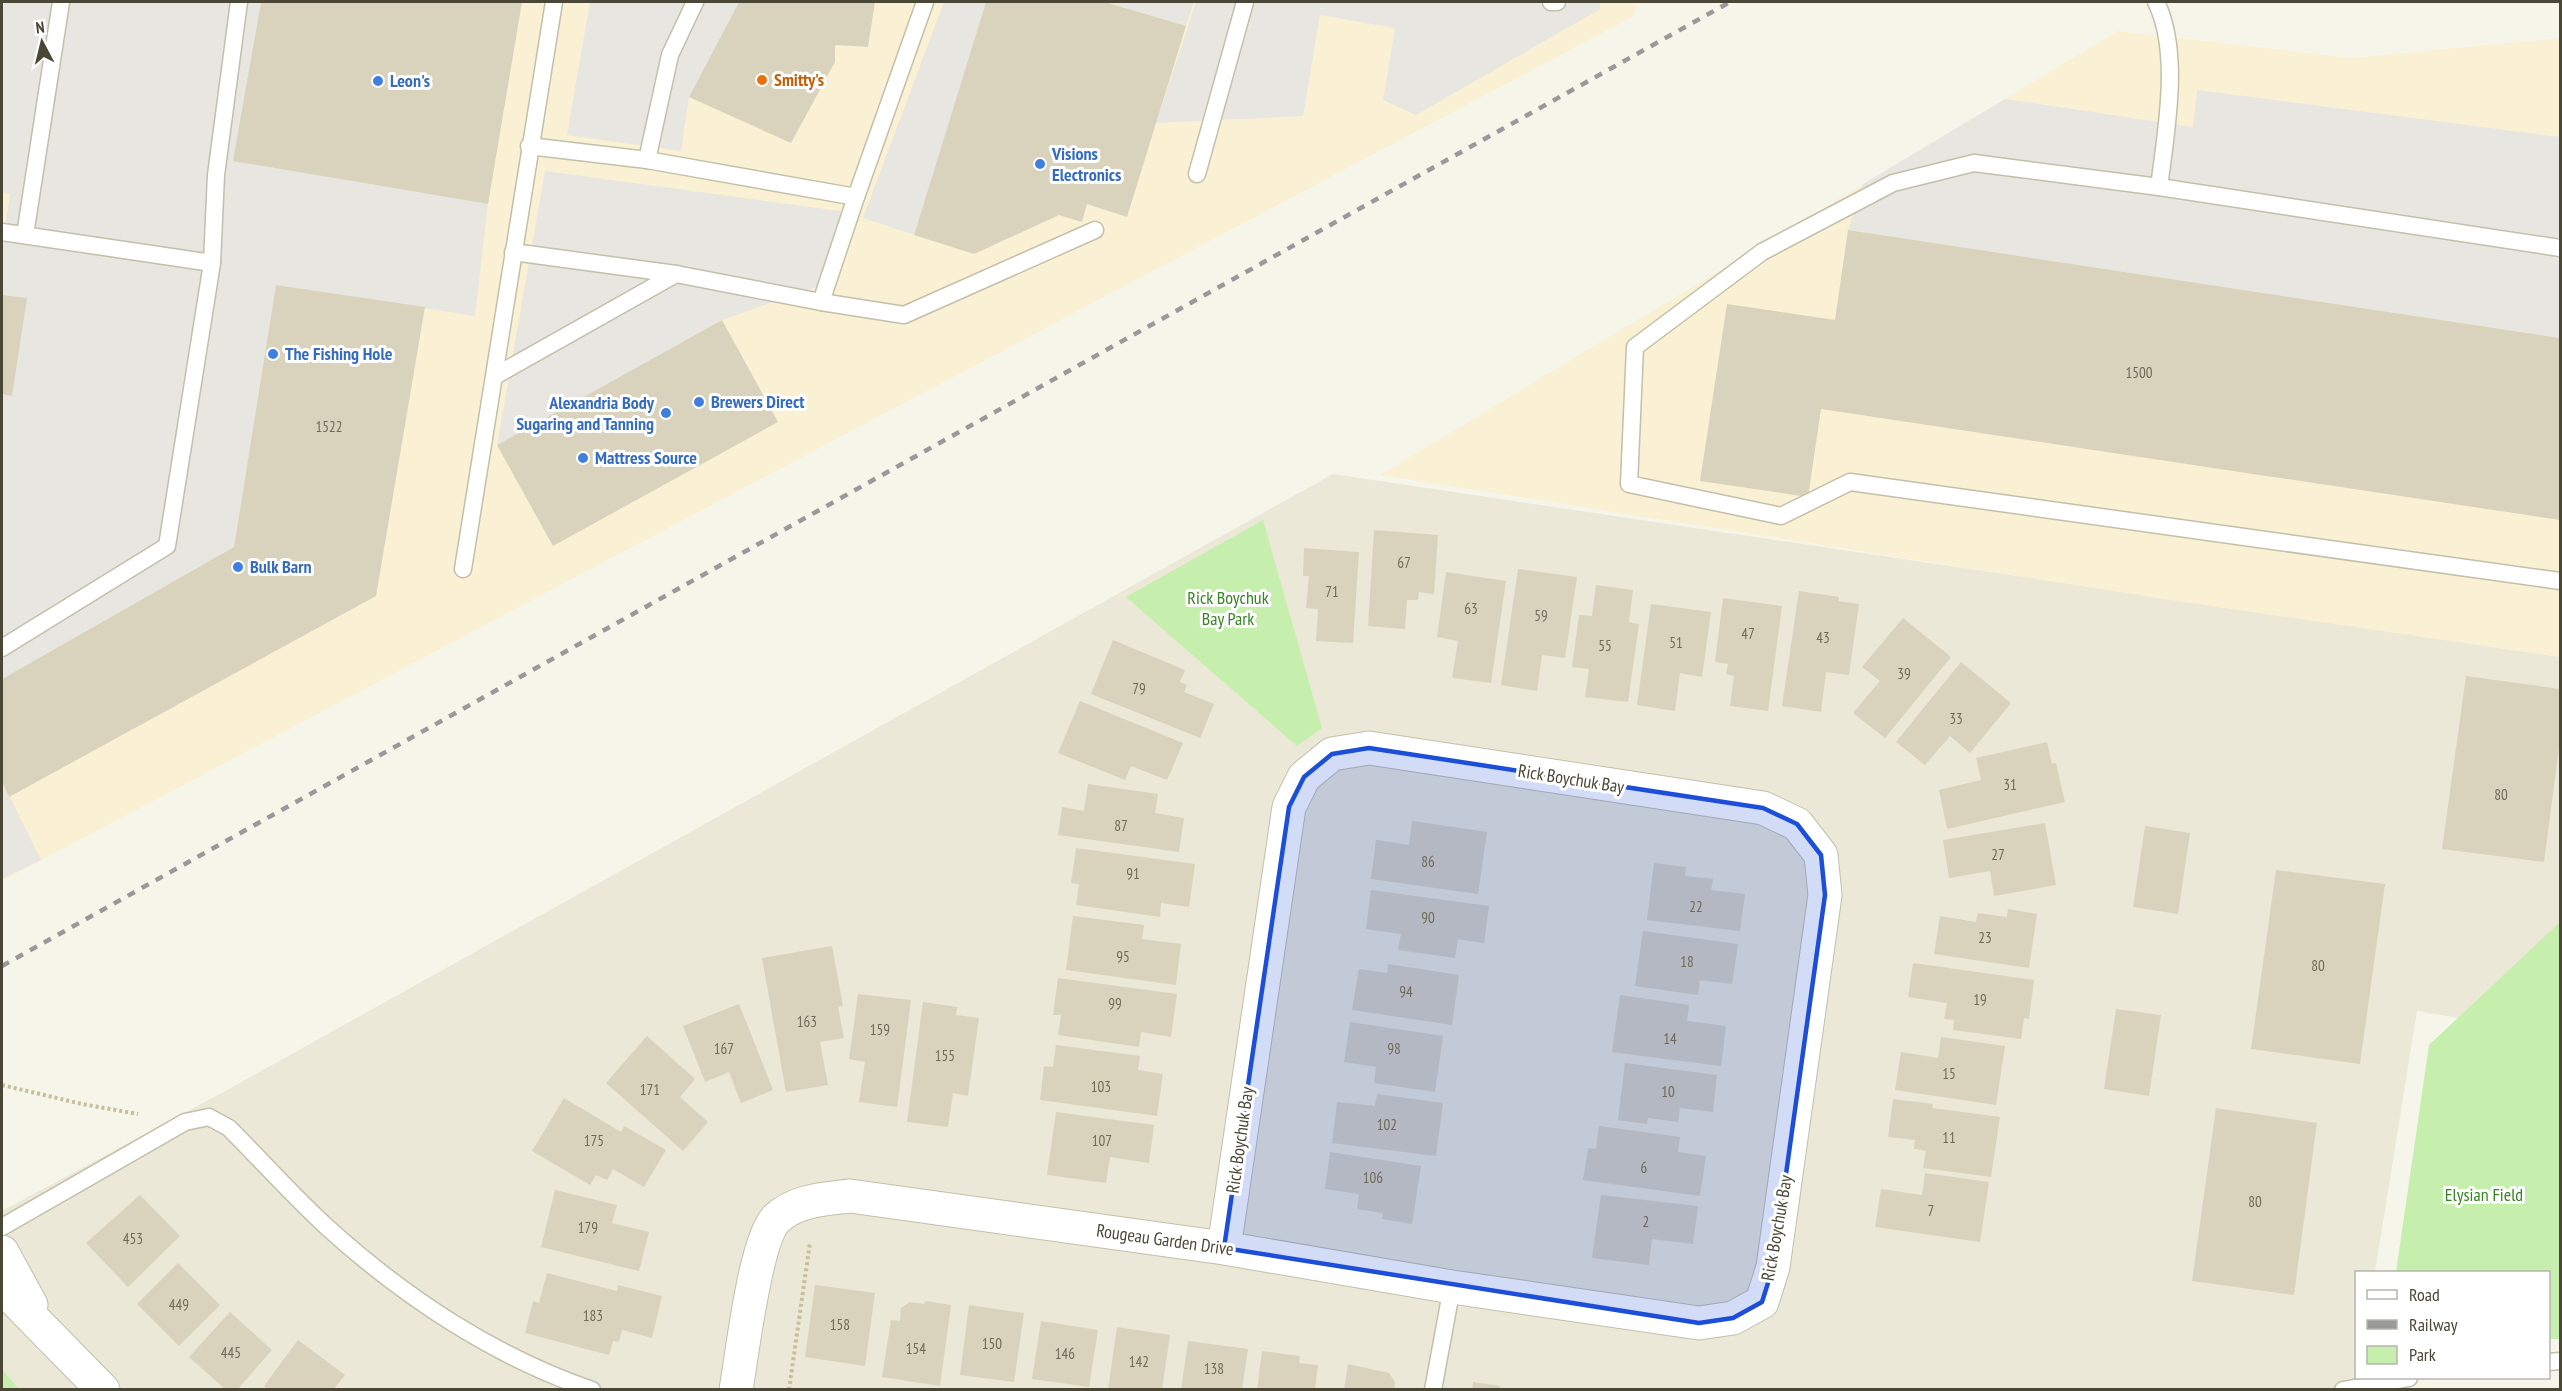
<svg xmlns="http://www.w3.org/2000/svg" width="2562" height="1391" font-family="'PT Sans Narrow',sans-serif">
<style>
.residential{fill:#ebe8d7}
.commercial{fill:#faf0d3}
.green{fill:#c6efae}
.parking{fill:#e7e6e1}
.building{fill:#d9d3bd}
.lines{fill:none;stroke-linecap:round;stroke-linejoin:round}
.lane-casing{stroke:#c3bfaa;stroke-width:19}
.street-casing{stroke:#c3bfaa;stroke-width:35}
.path{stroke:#c7bf9a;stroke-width:4;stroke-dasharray:3 3;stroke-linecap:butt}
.lane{stroke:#fff;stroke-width:16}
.street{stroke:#fff;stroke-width:33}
.rail{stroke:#999;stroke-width:4.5;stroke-dasharray:8 8;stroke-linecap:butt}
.marked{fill:#1d4ed8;fill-opacity:0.2;stroke:#1d4ed8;stroke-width:4.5;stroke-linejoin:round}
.food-dot{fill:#e8710a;stroke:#fff;stroke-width:2}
.shop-dot{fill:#3f7fe0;stroke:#fff;stroke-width:2}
.labels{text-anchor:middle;stroke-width:6;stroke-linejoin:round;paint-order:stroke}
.number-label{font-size:15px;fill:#6e6a58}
.food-label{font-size:18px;font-weight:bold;fill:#c56008;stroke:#fff;text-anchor:start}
.shop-label{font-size:18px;font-weight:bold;fill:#366cbe;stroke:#fff;text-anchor:start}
.park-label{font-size:18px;fill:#368521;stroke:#fff}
.street-label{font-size:18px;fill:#4b4736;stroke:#fff}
</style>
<rect width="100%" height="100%" fill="#f6f5e9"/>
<polygon class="residential" points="1333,474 2560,657 2560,1035 2417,1011 2375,1272 2356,1272 2357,1389 19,1389 2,1369 2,1211 229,1089"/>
<g class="commercial">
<polygon points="2,2 1638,2 1632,17 2,881"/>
<polygon points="2118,31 2352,58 2560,38 2560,657 2157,598 1380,475"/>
</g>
<g class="green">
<polygon points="1263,520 1322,728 1297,746 1126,597"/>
<polygon points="2560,922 2560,1339 2549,1339 2548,1272 2396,1272 2429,1045"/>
<polygon points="2,1369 19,1389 2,1389"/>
</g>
<g class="parking">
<polygon points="4,2 261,2 234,161 488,204 475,316 276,285 234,547 2,679 2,250 10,194 2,192 2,21"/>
<polygon points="590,2 739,2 689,97 681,151 567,135"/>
<polygon points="944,2 986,2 914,235 863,218"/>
<polygon points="1105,2 1194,2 1186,26"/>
<polygon points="1196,2 1600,2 1600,9 1416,115 1383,100 1395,28 1320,15 1303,116 1156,123"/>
<polygon points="2197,90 2560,137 2560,338 1848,230 1863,184 2005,99 2193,127"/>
<polygon points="545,171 847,212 836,280 722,320 497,445"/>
<polygon points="2,781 41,860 2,879"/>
</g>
<g class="building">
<polygon points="261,2 522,2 488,204 233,161"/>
<polygon points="739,2 875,2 868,47 835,45 835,62 791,143 689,97"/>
<polygon points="986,2 1105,2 1186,26 1127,217 1087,204 1082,222 1059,215 974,254 914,235"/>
<polygon points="1848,230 2560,338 2560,520 1821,409 1808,497 1700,481 1727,304 1835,320"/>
<polygon points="276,285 425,307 376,596 9,797 2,781 2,679 234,547"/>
<polygon points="2,295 27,298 12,396 2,394"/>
<polygon points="722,320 778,422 553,546 497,445"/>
<polygon points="1374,530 1438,535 1434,594 1419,592 1418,600 1407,600 1405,629 1368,626"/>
<polygon points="1304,548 1359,552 1353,643 1316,641 1318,609 1306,608 1309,576 1303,576"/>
<polygon points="1518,569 1577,577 1565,658 1542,655 1537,691 1501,685"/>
<polygon points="1446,572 1506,581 1491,683 1452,678 1458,641 1437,637"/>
<polygon points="1596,585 1633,590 1629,622 1639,624 1628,702 1585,697 1589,669 1572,667 1579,615 1592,616"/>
<polygon points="1799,591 1839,597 1838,601 1859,604 1849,675 1826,672 1821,712 1782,706"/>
<polygon points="1723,598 1782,606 1768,711 1730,706 1734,676 1726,674 1728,664 1715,662"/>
<polygon points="1651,604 1711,612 1702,677 1680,673 1675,711 1637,705"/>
<polygon points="1903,618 1951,657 1885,738 1853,713 1880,681 1862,667"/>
<polygon points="1113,640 1185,670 1180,682 1187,685 1184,692 1214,704 1200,738 1091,694"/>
<polygon points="1961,662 2011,703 1970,753 1950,736 1925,765 1896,742"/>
<polygon points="2466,676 2560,689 2560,741 2544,862 2442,849"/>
<polygon points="1080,701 1183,743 1167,780 1131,766 1125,780 1058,753"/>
<polygon points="2047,742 2052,764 2056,763 2065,802 1947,829 1939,790 1981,780 1976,758"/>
<polygon points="1088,784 1158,794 1155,813 1184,818 1179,852 1058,835 1062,807 1084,811"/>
<polygon points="1412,821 1487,832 1478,894 1371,879 1376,840 1409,845"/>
<polygon points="2045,823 2056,885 1994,896 1990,871 1949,878 1943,840"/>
<polygon points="2145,826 2190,833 2178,914 2133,907"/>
<polygon points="1076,848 1195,864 1189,907 1161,903 1160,917 1076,905 1079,884 1071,883"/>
<polygon points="1654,863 1686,867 1685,876 1713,879 1711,890 1745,894 1740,931 1647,920"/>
<polygon points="2276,870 2385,884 2360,1064 2251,1049"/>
<polygon points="1371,890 1489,906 1484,943 1458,939 1455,958 1398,950 1401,934 1366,929"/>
<polygon points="2008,909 2037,914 2029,968 1934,954 1940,916 1976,922 1978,913 2007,917"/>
<polygon points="1073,916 1144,925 1142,939 1181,944 1176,985 1066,970"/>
<polygon points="1643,931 1738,944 1732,984 1700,980 1698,995 1635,986"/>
<polygon points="832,946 843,1006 838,1007 844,1038 820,1042 828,1085 786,1092 762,958"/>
<polygon points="1913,963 2034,980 2029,1019 2024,1018 2021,1039 1953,1030 1954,1020 1944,1019 1947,1003 1908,997"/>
<polygon points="1388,964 1459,975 1452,1025 1352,1010 1359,969 1387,973"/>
<polygon points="1058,978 1177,994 1171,1037 1141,1032 1139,1047 1058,1035 1061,1015 1053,1015"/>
<polygon points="858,994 911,1000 897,1107 859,1102 865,1062 849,1059"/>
<polygon points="1620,995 1689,1005 1687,1021 1726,1026 1721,1066 1612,1052"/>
<polygon points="923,1002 957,1007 956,1015 979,1018 968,1096 953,1093 948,1127 907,1122"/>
<polygon points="739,1004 773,1090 741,1103 729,1072 705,1082 683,1026"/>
<polygon points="2116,1009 2161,1015 2149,1096 2104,1089"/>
<polygon points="1350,1022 1443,1036 1435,1092 1374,1083 1376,1067 1344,1062"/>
<polygon points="647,1036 695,1079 680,1097 708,1122 683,1151 606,1083"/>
<polygon points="1941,1037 2005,1046 1996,1105 1895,1090 1901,1052 1938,1058"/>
<polygon points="1056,1045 1140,1056 1138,1070 1163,1074 1157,1116 1040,1100 1044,1066 1053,1067"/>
<polygon points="1625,1063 1717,1075 1713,1112 1680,1108 1678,1122 1648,1118 1647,1124 1618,1120"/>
<polygon points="1377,1094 1443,1103 1436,1156 1332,1143 1337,1102 1375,1106"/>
<polygon points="564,1098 621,1132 624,1126 666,1150 644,1187 613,1169 607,1180 596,1175 590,1185 532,1151"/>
<polygon points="1893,1099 1933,1104 1932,1108 2000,1117 1991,1177 1923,1168 1926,1151 1914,1149 1915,1140 1888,1137"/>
<polygon points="2216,1108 2317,1123 2294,1295 2192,1281"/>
<polygon points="1056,1112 1154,1125 1149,1163 1110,1157 1106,1183 1047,1175"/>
<polygon points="1599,1126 1680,1137 1678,1152 1706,1156 1700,1196 1583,1180 1588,1148 1596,1149"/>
<polygon points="1330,1152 1421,1166 1412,1224 1382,1219 1383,1213 1357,1209 1359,1194 1325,1189"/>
<polygon points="1925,1173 1989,1182 1980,1242 1875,1227 1881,1189 1922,1195"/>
<polygon points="555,1190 617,1205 612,1223 649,1232 639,1271 541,1247"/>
<polygon points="140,1195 180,1236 128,1287 86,1243"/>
<polygon points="1601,1195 1698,1206 1693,1244 1652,1239 1649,1265 1592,1258"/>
<polygon points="178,1263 220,1305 179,1346 137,1304"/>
<polygon points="547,1273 617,1291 618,1285 662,1296 652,1338 622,1330 619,1342 613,1341 609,1355 525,1333 533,1301 539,1303"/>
<polygon points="815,1285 875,1293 865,1366 805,1357"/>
<polygon points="925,1301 951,1305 940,1386 882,1377 891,1320 900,1321 901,1308 910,1302 924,1304"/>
<polygon points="969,1305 1024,1313 1014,1382 960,1375"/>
<polygon points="230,1312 272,1350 237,1390 226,1390 189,1357"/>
<polygon points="1041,1321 1098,1330 1089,1387 1032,1379"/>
<polygon points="1117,1327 1170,1335 1162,1390 1108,1390"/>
<polygon points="298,1340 345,1375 333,1390 269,1390 264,1386"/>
<polygon points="1188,1341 1248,1349 1242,1390 1181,1390"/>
<polygon points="1262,1351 1300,1356 1299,1363 1318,1365 1315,1390 1257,1390"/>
<polygon points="1348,1364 1389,1373 1395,1382 1394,1390 1344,1390"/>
<polygon points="1473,1382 1500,1386 1500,1390 1472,1390"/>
</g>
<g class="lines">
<g class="lane-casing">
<g id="lane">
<polyline points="1551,2 1557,2"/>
<path d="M2156 2C2181 52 2166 132 2159 187"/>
<polyline points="529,146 647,160 856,197 925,2"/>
<polyline points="647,160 670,55 695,2"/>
<polyline points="1197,174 1245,2"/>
<polyline points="2,232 212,263"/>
<polyline points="25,235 61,2"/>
<polyline points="2560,248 2159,187 1974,163 1893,183 1762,252 1635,347 1629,484 1781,516 1850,482 2560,581"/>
<polyline points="513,252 676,274 821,302 856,197"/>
<polyline points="821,302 904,315 1095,230"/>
<polyline points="495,376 676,274"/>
<polyline points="463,569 554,2"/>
<polyline points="2,648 167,546 212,263 216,175 239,2"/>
<path d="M2 1227 185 1122 209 1117 229 1128C262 1161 294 1197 328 1228 404 1297 495 1357 592 1390"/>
<polyline points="2548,1362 2560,1361"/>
<polyline points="1433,1390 1452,1287"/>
<polyline points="2343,1390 2409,1378"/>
</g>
</g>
<g class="street-casing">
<g id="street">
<polyline points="2,1252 31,1305"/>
<polyline points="2,1287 103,1390"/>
<path d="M736 1390C742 1355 755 1241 776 1219 796 1200 824 1199 850 1196L1224 1248 1452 1287 1699 1323 1733 1318 1762 1302 1773 1267 1825 895 1821 855 1797 824 1763 808 1369 748 1332 754 1304 777 1289 807 1224 1248"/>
</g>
</g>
<g class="path">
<polyline points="2,1085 82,1104 138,1114"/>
<polyline points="789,1390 810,1242"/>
</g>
<use href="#lane" class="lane"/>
<use href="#street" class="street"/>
<polyline class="rail" points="2,966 1730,2"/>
</g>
<path class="marked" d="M1369 748 1763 808 1797 824 1821 855 1825 895 1773 1267 1762 1302 1733 1318 1699 1323 1224 1248 1289 807 1304 777 1332 754Z"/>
<circle class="food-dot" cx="762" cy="80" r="6"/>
<g class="shop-dot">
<circle cx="378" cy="81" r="6"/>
<circle cx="1040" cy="164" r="6"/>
<circle cx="273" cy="354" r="6"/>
<circle cx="699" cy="402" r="6"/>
<circle cx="666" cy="413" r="6"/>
<circle cx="583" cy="458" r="6"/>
<circle cx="238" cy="567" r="6"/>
</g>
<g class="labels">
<g class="number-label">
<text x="2139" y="378">1500</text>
<text x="329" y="432">1522</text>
<text x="1404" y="568">67</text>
<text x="1332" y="597">71</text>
<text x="1471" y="614">63</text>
<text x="1541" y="621">59</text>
<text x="1748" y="639">47</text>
<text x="1823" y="643">43</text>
<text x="1676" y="648">51</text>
<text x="1605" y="651">55</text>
<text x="1904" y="679">39</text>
<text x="1139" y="694">79</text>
<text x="1956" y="724">33</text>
<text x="2010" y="790">31</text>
<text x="2501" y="800">80</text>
<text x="1121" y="831">87</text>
<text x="1998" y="860">27</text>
<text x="1428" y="867">86</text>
<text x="1133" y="879">91</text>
<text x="1696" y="912">22</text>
<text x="1428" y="923">90</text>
<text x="1985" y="943">23</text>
<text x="1123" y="962">95</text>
<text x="1687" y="967">18</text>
<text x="2318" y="971">80</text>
<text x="1406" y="997">94</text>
<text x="1980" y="1005">19</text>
<text x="1115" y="1009">99</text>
<text x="807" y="1027">163</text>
<text x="880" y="1035">159</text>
<text x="1670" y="1044">14</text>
<text x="724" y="1054">167</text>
<text x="1394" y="1054">98</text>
<text x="945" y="1061">155</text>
<text x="1949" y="1079">15</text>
<text x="1101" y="1092">103</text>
<text x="650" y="1095">171</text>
<text x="1668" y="1097">10</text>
<text x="1387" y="1130">102</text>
<text x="1949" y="1143">11</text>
<text x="594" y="1146">175</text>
<text x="1102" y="1146">107</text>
<text x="1644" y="1173">6</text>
<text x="1373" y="1183">106</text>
<text x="2255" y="1207">80</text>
<text x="1931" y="1216">7</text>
<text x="1646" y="1227">2</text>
<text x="588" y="1233">179</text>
<text x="133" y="1244">453</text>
<text x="179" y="1310">449</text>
<text x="593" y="1321">183</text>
<text x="840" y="1330">158</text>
<text x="992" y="1349">150</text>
<text x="916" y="1354">154</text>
<text x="231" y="1358">445</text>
<text x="1065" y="1359">146</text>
<text x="1139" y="1367">142</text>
<text x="1214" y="1374">138</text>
</g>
<g class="food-label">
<text x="774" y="86">Smitty's</text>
</g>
<g class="shop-label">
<text x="390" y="87">Leon's</text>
<text x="1052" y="160">Visions<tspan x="1052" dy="21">Electronics</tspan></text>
<text x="285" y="360">The Fishing Hole</text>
<text x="711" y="408">Brewers Direct</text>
<text x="654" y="409" text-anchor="end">Alexandria Body<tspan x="654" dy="21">Sugaring and Tanning</tspan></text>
<text x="595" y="464">Mattress Source</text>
<text x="250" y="573">Bulk Barn</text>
</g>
<g class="park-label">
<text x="1228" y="604">Rick Boychuk<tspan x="1228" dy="21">Bay Park</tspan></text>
<text x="2484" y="1201">Elysian Field</text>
</g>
<g class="street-label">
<text transform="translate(1571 779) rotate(9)" y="6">Rick Boychuk Bay</text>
<text transform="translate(1240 1140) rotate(-82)" y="6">Rick Boychuk Bay</text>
<text transform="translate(1777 1228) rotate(-80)" y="6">Rick Boychuk Bay</text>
<text transform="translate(1165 1240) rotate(8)" y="6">Rougeau Garden Drive</text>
</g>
</g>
<rect width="2562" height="1391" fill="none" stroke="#4b4736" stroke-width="6"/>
<rect x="2355" y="1271" width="195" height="108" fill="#ffffff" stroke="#b7b5af" stroke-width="1.5"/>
<rect x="2367" y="1290" width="30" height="9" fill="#ffffff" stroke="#b7b5af" stroke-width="1.5"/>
<text x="2409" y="1301" font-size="18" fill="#4b4736">Road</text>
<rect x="2367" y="1320" width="30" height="9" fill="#999999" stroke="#b7b5af" stroke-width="1.5"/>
<text x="2409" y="1331" font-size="18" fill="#4b4736">Railway</text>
<rect x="2367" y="1346" width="30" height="18" fill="#c6efae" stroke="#b7b5af" stroke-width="1.5"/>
<text x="2409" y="1361" font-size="18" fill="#4b4736">Park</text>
<g transform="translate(42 42) rotate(353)" stroke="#ffffff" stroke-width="4.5" paint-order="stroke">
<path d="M0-4.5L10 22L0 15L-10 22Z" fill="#4b4736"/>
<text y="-9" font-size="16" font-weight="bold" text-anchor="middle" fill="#4b4736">N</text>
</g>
</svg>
